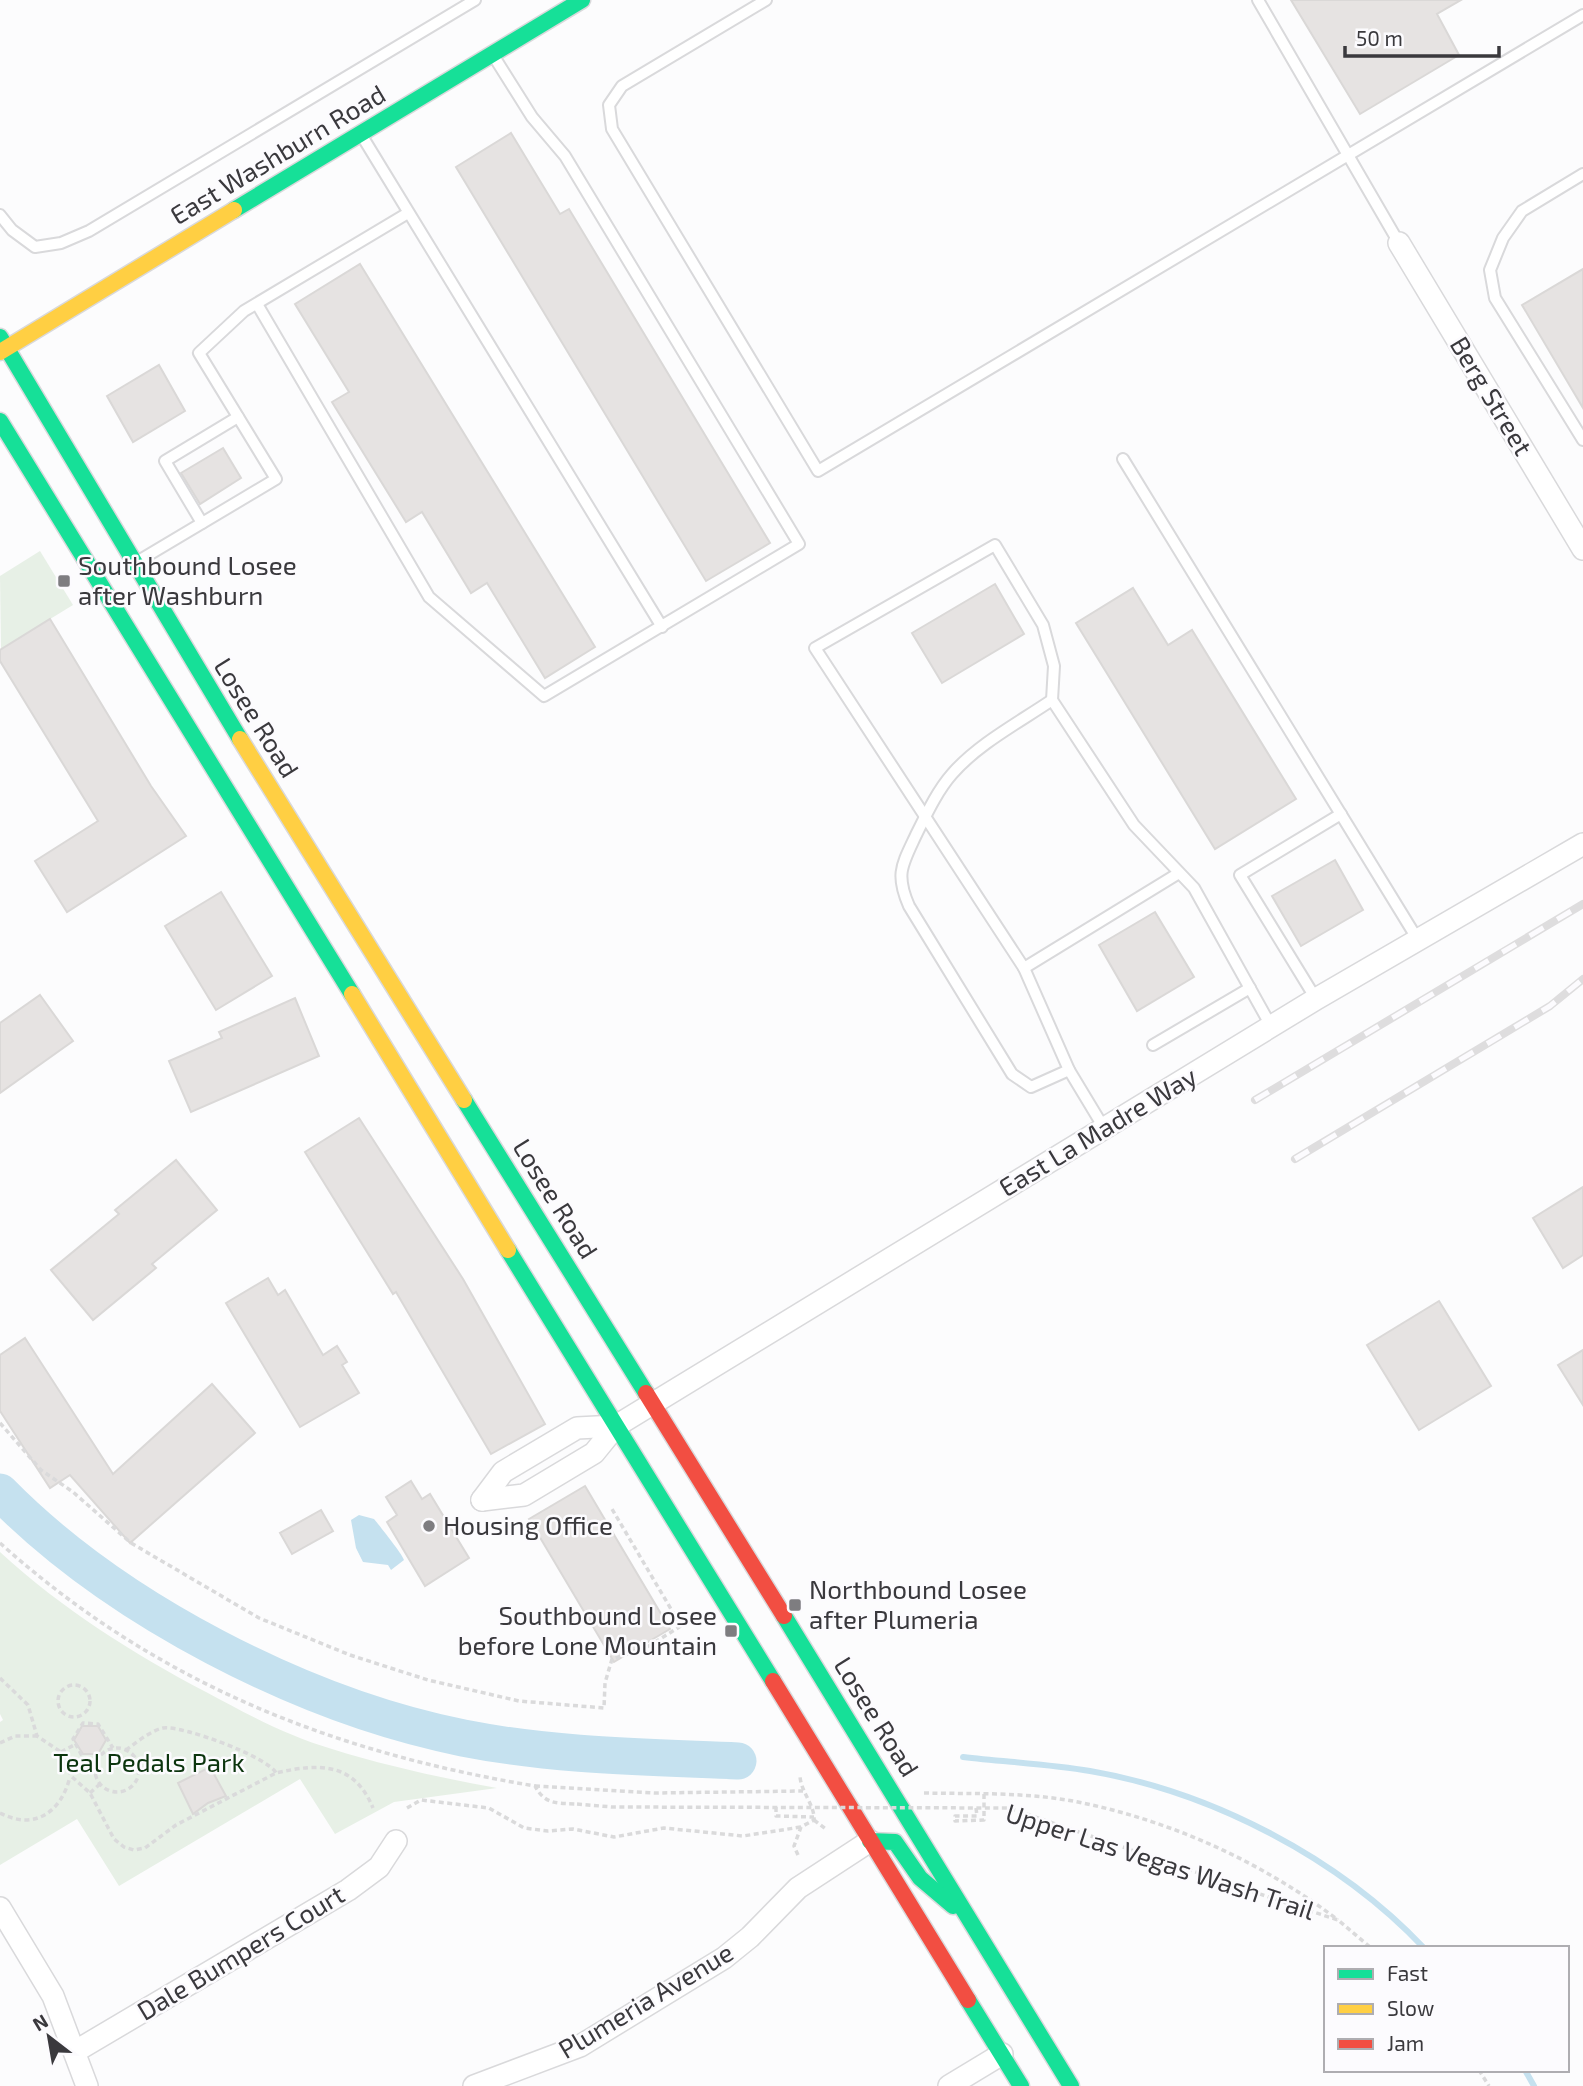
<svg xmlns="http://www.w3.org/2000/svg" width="1583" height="2086" font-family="'Exo 2',sans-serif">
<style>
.green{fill:#e7f0e6}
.water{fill:#c5e1ef}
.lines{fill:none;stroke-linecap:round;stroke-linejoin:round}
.stream{stroke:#c5e1ef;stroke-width:6}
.river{stroke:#c5e1ef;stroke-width:37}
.building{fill:#e6e3e2;stroke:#dad8d7;stroke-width:2}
.lane-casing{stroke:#d9d9db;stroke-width:14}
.street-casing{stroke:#d9d9db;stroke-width:24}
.fast-casing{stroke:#d9d9db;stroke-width:19}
.slow-casing{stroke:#d9d9db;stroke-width:19}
.jam-casing{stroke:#d9d9db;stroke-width:19}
.path{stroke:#dadadb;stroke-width:3.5;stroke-dasharray:5 3.5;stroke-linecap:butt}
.lane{stroke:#fff;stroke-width:10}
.street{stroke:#fff;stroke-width:21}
.fast{stroke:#16e098;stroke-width:16}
.slow{stroke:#ffcf43;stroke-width:16}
.jam{stroke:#f24e42;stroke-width:16}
.rail-casing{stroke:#deddde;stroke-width:8}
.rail{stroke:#fcfbfe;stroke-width:5;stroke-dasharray:16;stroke-linecap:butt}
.path-bridge{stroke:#dadadb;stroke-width:3.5;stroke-dasharray:5 3.5;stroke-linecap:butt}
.poi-dot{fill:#7e7d80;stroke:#fcfbfe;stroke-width:2.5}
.labels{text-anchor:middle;stroke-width:5;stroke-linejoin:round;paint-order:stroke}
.street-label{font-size:26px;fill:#3a393d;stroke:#fcfbfe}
.poi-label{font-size:26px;fill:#3a393d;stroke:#fcfbfe;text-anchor:start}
.park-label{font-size:26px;fill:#0c350e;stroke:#fcfbfe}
</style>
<rect width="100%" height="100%" fill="#fcfcfd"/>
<g class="green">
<polygon points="40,551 73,605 1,649 0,576"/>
<path d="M0 1552C62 1609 132 1653 206 1692 247 1714 287 1736 332 1749 386 1766 442 1778 497 1788L394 1802 335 1834 300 1779 119 1886 77 1819 0 1865V1722L3 1720 0 1714Z"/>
</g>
<path class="water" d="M359 1515 374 1519C379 1525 403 1555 404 1560L391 1570 388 1565 363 1562 356 1548 351 1520Z"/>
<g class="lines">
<g class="stream">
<path d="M963 1757C1005 1762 1048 1764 1090 1771 1212 1792 1339 1858 1424 1948"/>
<polyline points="1525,2070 1534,2086"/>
</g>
<path class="river" d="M0 1492C115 1609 303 1706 463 1738 554 1756 647 1757 738 1761"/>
</g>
<g class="building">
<polygon points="1291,0 1461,0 1437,14 1459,55 1360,114"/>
<polygon points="511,133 560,214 569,209 770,543 706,581 456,167"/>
<polygon points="360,264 595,647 545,678 487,583 471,593 422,512 406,522 332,402 349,392 295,304"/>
<polygon points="1583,269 1583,408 1522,305"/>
<polygon points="159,365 185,411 133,442 107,396"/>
<polygon points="223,448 241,478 200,504 181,473"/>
<polygon points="995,584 1024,634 942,683 912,633"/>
<polygon points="1133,588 1168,645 1192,630 1296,799 1215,849 1076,623"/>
<polygon points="50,619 151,786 186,836 67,912 35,861 98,821 0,661 0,650"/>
<polygon points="1335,860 1363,910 1301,946 1272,896"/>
<polygon points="221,892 272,976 216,1010 165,926"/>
<polygon points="1155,912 1194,977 1137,1011 1099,945"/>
<polygon points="40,995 73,1041 0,1093 0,1023"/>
<polygon points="295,998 319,1056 191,1112 169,1061 222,1038 219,1032"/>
<polygon points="359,1118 463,1279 545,1424 491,1454 396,1292 393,1294 305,1152"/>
<polygon points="176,1160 217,1210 152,1264 156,1268 93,1320 51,1270 119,1214 115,1210"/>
<polygon points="1583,1187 1583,1255 1563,1268 1533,1218"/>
<polygon points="268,1278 278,1295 285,1290 323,1355 337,1346 347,1362 342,1365 359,1393 300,1427 226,1303"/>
<polygon points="1439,1301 1491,1386 1419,1430 1367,1345"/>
<polygon points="25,1338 113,1474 212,1384 255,1433 130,1543 70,1475 50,1488 0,1411 0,1355"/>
<polygon points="1583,1350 1583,1405 1558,1365"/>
<polygon points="411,1481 422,1499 430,1494 469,1558 425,1586 387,1522 397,1515 386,1497"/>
<polygon points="585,1486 670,1629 614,1662 529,1519"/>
<polygon points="321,1510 333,1531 292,1554 280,1533"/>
<polygon points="82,1726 98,1726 106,1740 98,1754 83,1754 74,1740"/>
<polygon points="210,1767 226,1796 208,1803 193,1814 178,1783"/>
</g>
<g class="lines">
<g class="lane-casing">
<g id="lane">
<polyline points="766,0 622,86 609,105 612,129 818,471 1583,15"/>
<polyline points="1258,0 1399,243"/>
<polyline points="362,136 662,627"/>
<polyline points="1583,174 1522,211 1503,238 1490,270 1495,298 1583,440"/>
<polyline points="0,215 12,230 35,247 61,243 89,231 475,0"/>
<polyline points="257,304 429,597 544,696 799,544 565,156 532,117 493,55"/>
<polyline points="1123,459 1418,940"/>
<polyline points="202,523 165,461 238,417"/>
<polyline points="135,563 276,479 199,353 244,311 408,213"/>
<path d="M1052 700C1018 723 978 744 952 774 937 791 926 815 916 835 902 865 895 874 909 906L1012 1074 1031 1087 1069 1070"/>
<polyline points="1179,873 1024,968 815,648 995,545 1043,625 1054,666 1052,700 1134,825 1194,888 1271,1026"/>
<polyline points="1024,968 1069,1070 1104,1128"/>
<polyline points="1316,999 1240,875 1341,814"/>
<polyline points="1153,1045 1250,988"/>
</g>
</g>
<g class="street-casing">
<g id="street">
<polyline points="1399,243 1583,549"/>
<polyline points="482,1500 524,1495 594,1453 616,1426 1316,999 1583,844"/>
<polyline points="482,1500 503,1472 577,1428 616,1426"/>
<polyline points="0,1908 53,1996 87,2086"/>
<polyline points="76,2051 348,1890 379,1867 396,1841"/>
<polyline points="474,2086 580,2046 724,1958 750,1937 798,1888 870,1841"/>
<polyline points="949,2086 1002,2054"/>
</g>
</g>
<g class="fast-casing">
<g id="fast">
<polyline points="234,210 582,0"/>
<polyline points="0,337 240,739"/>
<polyline points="0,421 352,994"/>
<polyline points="464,1100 646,1393"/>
<polyline points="508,1250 773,1681"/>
<polyline points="784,1616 1071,2086"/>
<polyline points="870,1841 895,1842 920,1878 953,1906"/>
<polyline points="968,2000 1021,2086"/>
</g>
</g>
<g class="slow-casing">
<g id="slow">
<polyline points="0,352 234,210"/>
<polyline points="240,739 464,1100"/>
<polyline points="352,994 508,1250"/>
</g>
</g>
<g class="jam-casing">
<g id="jam">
<polyline points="646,1393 784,1616"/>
<polyline points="773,1681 968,2000"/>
</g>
</g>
<g class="path">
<polyline points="0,1423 41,1470 73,1492 131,1543 259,1618 350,1655 428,1680 519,1701 604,1708 605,1683 612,1659 644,1649 681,1626 612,1509"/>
<path d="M0 1543C156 1683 331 1752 535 1786 545 1805 557 1803 577 1804"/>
<path d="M0 1678 28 1705 37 1736 61 1752 71 1776 90 1793 114 1839 124 1847 134 1850 145 1848 176 1825 276 1773C319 1763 354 1762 373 1808"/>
<circle cx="74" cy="1701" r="16"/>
<polyline points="0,1743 15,1736 37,1736"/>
<circle cx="117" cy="1770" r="22"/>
<path d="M126 1750C137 1742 150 1731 163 1728 182 1725 268 1757 276 1773"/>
<polyline points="61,1752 76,1744"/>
<polyline points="95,1766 82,1756 73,1739 83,1723 98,1724 113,1748"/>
<polyline points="535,1786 655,1793 803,1791"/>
<polyline points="90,1793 100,1784"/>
<path d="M924 1793C975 1794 1027 1792 1078 1802 1172 1821 1262 1862 1338 1920"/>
<polyline points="776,1807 776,1816 814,1817"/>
<polyline points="407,1808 421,1800 489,1808 524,1828 548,1831 573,1829 614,1837 664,1828 743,1836 801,1827"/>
<polyline points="976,1808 977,1816 955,1816 955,1821 984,1820 984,1794"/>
<path d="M0 1813C35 1831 61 1812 70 1777"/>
<polyline points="814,1820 827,1830"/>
<path d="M798 1855 794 1846 801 1827 814 1820C815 1805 800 1791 800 1775"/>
<polyline points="1292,1905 1338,1920 1371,1948"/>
<polyline points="1479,2070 1489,2086"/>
</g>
<use href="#lane" class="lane"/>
<use href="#street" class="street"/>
<use href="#fast" class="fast"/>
<use href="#slow" class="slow"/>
<use href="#jam" class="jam"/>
<g class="rail-casing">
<g id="rail">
<polyline points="1255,1100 1583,904"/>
<polyline points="1295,1159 1550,1006 1583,979"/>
</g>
</g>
<use href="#rail" class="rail"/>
<polyline class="path-bridge" points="577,1804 612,1807 1009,1808 1292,1905"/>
</g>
<g class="poi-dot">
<rect x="57" y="574" width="14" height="14" rx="3.5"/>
<circle cx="429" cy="1526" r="7"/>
<rect x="788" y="1598" width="14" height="14" rx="3.5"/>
<rect x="724" y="1624" width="14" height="14" rx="3.5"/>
</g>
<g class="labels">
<g class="street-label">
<text transform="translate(278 155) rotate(-31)" y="9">East Washburn Road</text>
<text transform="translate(1491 396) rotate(59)" y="9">Berg Street</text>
<text transform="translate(256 718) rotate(58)" y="9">Losee Road</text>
<text transform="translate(1098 1132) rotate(-31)" y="9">East La Madre Way</text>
<text transform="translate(555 1199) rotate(58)" y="9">Losee Road</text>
<text transform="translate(876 1717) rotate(58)" y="9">Losee Road</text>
<text transform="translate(1160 1862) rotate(18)" y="9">Upper Las Vegas Wash Trail</text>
<text transform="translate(241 1953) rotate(-31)" y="9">Dale Bumpers Court</text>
<text transform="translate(646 2001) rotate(-31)" y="9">Plumeria Avenue</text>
</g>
<g class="poi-label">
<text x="78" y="575">Southbound Losee<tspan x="78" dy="30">after Washburn</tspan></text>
<text x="443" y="1535">Housing Office</text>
<text x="809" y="1599">Northbound Losee<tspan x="809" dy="30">after Plumeria</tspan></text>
<text x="717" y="1625" text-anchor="end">Southbound Losee<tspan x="717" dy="30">before Lone Mountain</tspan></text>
</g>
<g class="park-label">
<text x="149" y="1772">Teal Pedals Park</text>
</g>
</g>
<rect x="1324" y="1946" width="245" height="126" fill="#fcfbfe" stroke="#aeadb1" stroke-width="2"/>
<rect x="1338" y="1969" width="35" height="10" fill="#16e098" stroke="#aeadb1" stroke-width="2"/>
<text x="1387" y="1981" font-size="21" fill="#3a393d">Fast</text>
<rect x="1338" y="2004" width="35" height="10" fill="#ffcf43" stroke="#aeadb1" stroke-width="2"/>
<text x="1387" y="2016" font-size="21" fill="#3a393d">Slow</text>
<rect x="1338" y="2039" width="35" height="10" fill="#f24e42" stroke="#aeadb1" stroke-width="2"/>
<text x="1387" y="2051" font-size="21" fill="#3a393d">Jam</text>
<g transform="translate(49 2037) rotate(329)" stroke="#fcfbfe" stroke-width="5" paint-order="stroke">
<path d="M0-5L12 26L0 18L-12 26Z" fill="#3a393d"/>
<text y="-10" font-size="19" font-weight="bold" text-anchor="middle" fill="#3a393d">N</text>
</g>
<path d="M1345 46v10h154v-10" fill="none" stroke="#3a393d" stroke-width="3.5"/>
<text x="1356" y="46" font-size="21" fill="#3a393d" stroke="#fcfbfe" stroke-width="5" paint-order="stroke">50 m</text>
</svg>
